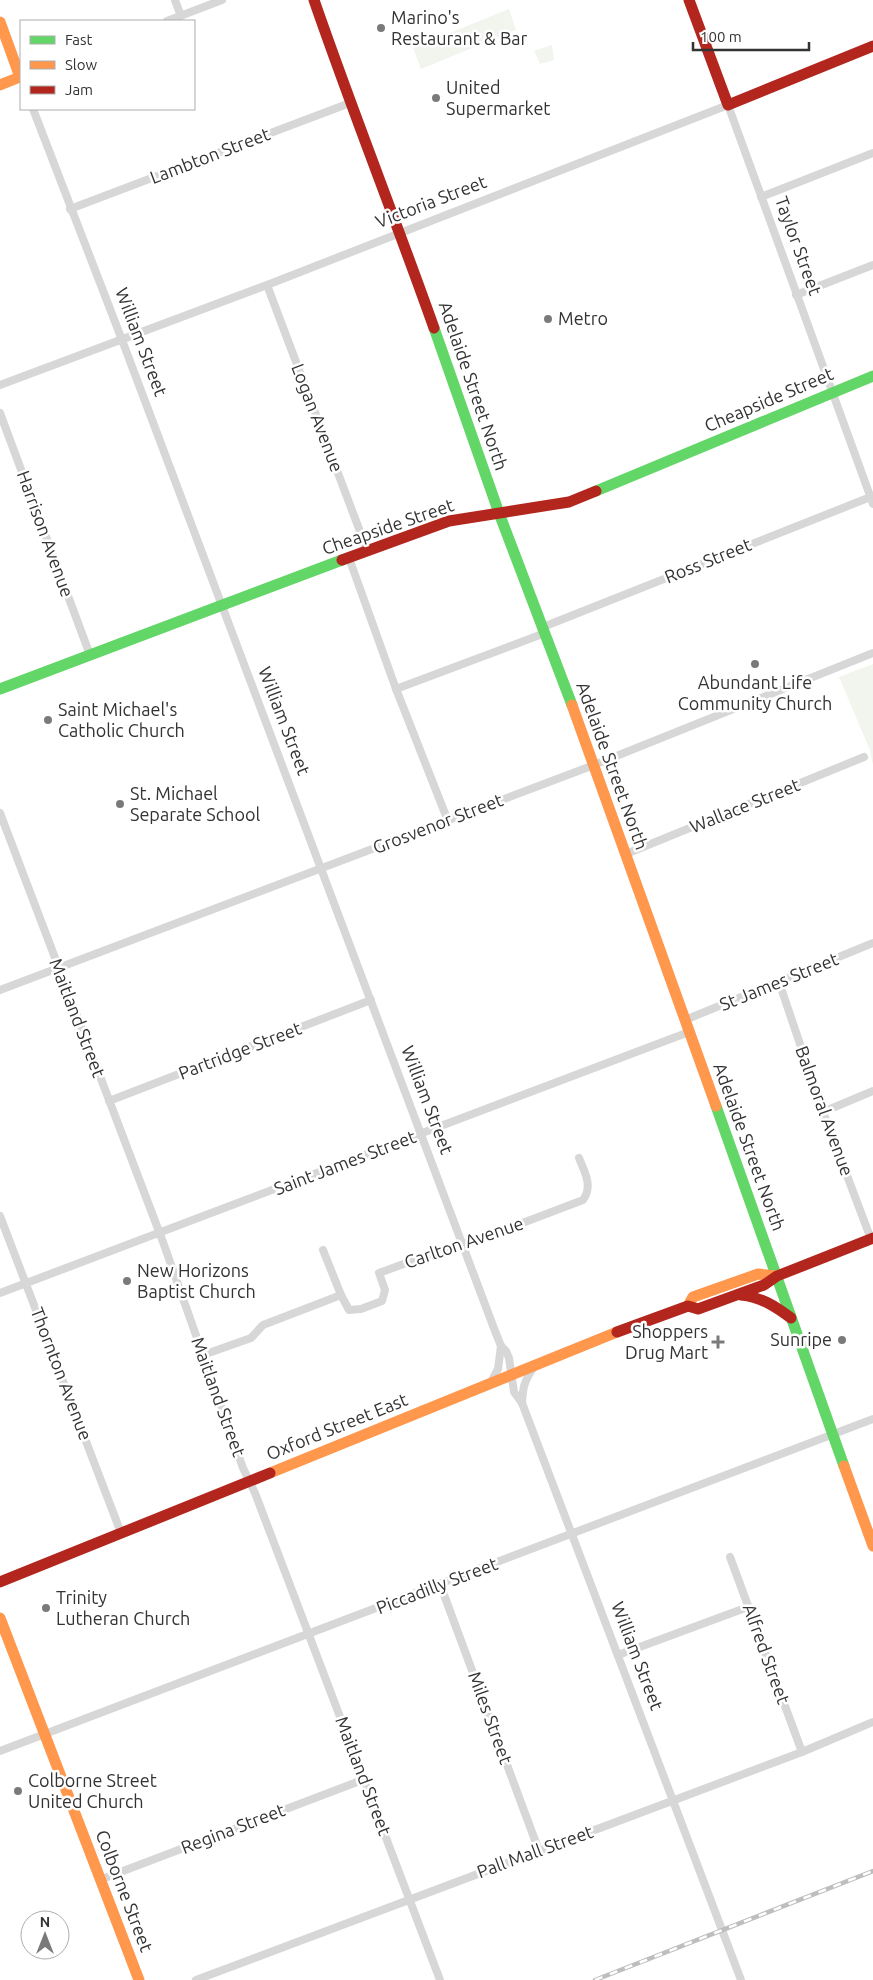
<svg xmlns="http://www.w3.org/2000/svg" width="873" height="1980" font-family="Ubuntu,sans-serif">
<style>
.green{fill:#f1f5ed}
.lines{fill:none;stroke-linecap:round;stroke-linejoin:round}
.street{stroke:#d7d7d7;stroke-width:8}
.fast{stroke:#63d668;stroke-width:11}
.slow{stroke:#ff974d;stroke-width:11}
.jam{stroke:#b3261e;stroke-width:11}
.rail-casing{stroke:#bebebe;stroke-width:4.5}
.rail{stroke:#fff;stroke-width:2.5;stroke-dasharray:8;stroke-linecap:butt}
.poi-dot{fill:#7a7a7a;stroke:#fff;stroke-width:2}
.labels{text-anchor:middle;stroke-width:5;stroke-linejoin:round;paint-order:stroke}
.poi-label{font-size:18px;fill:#333;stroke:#fff;text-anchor:start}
.street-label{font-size:18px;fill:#333;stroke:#fff}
</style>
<rect width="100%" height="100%" fill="#fff"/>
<g class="green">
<polygon points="509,9 516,30 421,69 413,48"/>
<polygon points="552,45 554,60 540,64 534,51"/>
<polygon points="873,664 873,765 870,750 839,677"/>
</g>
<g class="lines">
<g class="street">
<polyline points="175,0 181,16"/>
<polyline points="167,21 222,0"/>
<polyline points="33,109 122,340 495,1331 501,1346 506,1351 509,1358 514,1392 522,1403 741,1980"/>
<polyline points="761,197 873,153"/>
<polyline points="70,209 350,103"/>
<polyline points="267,285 367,550"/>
<polyline points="796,295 873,265"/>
<polyline points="0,385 267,285 728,105 873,504"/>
<polyline points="0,413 90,655"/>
<polyline points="349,558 396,689 448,821"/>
<polyline points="543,627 873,496"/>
<polyline points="396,689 545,633"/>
<polyline points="0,813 163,1242 243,1468 255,1493 440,1980"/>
<polyline points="626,854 864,757"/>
<polyline points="779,982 823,1112 871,1239"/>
<polyline points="0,990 594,765 873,653"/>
<polyline points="685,1020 873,943"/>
<polyline points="109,1101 371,1000"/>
<polyline points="823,1112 873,1091"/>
<polyline points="0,1216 121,1533"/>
<path d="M323 1250 341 1295 349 1310 361 1309 382 1301 385 1290 379 1273 450 1247 475 1241 583 1200C593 1186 585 1173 579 1158"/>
<polyline points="0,1293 689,1032"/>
<polyline points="203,1355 251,1338 263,1325 341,1295"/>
<polyline points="490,1384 498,1369 501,1346"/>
<path d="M522 1403C523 1387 524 1381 534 1367"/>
<polyline points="730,1557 802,1752"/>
<polyline points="440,1584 539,1851"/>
<polyline points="618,1655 748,1607"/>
<polyline points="0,1751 873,1419"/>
<polyline points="102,1879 365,1779"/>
<polyline points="196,1980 802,1752 873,1722"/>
</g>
<g class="fast">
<polyline points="434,328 499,513 572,705"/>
<polyline points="596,491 873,376"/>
<polyline points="0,689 342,560"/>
<polyline points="716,1106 844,1466"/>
</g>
<g class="slow">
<polyline points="0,22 20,77 0,85"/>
<polyline points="572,705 716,1106"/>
<polyline points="688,1306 693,1297 758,1274 777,1276"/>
<polyline points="844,1466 873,1546"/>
<polyline points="270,1473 617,1332"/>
<polyline points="0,1618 139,1980"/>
</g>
<g class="jam">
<path d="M314 0C352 110 395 218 434 328"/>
<polyline points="689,0 728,105 873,46"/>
<polyline points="342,560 449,521 569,502 596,491"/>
<path d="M741 1295C761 1297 775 1306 791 1318"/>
<polyline points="617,1332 688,1306 698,1309 764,1285 777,1276 873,1238"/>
<polyline points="0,1582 270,1473"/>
</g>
<g class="rail-casing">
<polyline id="rail" points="595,1980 873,1871"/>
</g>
<use href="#rail" class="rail"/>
</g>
<g class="poi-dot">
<circle cx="381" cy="28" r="5"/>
<circle cx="436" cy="98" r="5"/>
<circle cx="548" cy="319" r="5"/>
<circle cx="755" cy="664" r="5"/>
<circle cx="48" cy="720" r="5"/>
<circle cx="120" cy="804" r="5"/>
<circle cx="127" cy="1281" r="5"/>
<circle cx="842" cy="1340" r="5"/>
<path d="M715.5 1334.5h5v5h5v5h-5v5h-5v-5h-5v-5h5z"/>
<circle cx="46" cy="1608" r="5"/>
<circle cx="18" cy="1791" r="5"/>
</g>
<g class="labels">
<g class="poi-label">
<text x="391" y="24">Marino's<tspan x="391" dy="21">Restaurant &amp; Bar</tspan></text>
<text x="446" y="94">United<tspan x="446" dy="21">Supermarket</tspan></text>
<text x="558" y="325">Metro</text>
<text x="755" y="689" text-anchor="middle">Abundant Life<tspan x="755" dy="21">Community Church</tspan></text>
<text x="58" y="716">Saint Michael's<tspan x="58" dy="21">Catholic Church</tspan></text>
<text x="130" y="800">St. Michael<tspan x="130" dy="21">Separate School</tspan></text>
<text x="137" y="1277">New Horizons<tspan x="137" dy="21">Baptist Church</tspan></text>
<text x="708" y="1338" text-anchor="end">Shoppers<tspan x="708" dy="21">Drug Mart</tspan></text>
<text x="832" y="1346" text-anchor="end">Sunripe</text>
<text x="56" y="1604">Trinity<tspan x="56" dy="21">Lutheran Church</tspan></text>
<text x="28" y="1787">Colborne Street<tspan x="28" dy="21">United Church</tspan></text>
</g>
<g class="street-label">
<text transform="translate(210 156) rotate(-21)" y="6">Lambton Street</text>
<text transform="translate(431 202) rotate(-21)" y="6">Victoria Street</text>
<text transform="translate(798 246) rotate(70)" y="6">Taylor Street</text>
<text transform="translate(141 342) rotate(69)" y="6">William Street</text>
<text transform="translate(473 386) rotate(71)" y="6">Adelaide Street North</text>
<text transform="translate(769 400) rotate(-23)" y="6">Cheapside Street</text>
<text transform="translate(317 418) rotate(69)" y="6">Logan Avenue</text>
<text transform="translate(388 527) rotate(-19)" y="6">Cheapside Street</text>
<text transform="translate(45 534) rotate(70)" y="6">Harrison Avenue</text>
<text transform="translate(708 561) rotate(-22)" y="6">Ross Street</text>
<text transform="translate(284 721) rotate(69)" y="6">William Street</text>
<text transform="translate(612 766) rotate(70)" y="6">Adelaide Street North</text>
<text transform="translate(745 806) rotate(-22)" y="6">Wallace Street</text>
<text transform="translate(438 824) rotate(-21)" y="6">Grosvenor Street</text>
<text transform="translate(779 982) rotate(-22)" y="6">St James Street</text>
<text transform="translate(77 1018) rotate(69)" y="6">Maitland Street</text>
<text transform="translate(240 1051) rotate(-21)" y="6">Partridge Street</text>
<text transform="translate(427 1100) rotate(69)" y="6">William Street</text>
<text transform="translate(824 1111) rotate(70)" y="6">Balmoral Avenue</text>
<text transform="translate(749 1147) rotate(70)" y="6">Adelaide Street North</text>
<text transform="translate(345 1163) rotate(-21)" y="6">Saint James Street</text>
<text transform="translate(464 1243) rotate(-19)" y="6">Carlton Avenue</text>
<text transform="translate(61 1374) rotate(69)" y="6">Thornton Avenue</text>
<text transform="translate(218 1397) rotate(70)" y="6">Maitland Street</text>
<text transform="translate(337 1427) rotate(-22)" y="6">Oxford Street East</text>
<text transform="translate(437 1586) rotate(-21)" y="6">Piccadilly Street</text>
<text transform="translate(766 1654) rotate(70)" y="6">Alfred Street</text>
<text transform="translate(637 1656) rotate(69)" y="6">William Street</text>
<text transform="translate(490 1718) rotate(70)" y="6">Miles Street</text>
<text transform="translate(363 1776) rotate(69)" y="6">Maitland Street</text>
<text transform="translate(233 1829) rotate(-21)" y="6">Regina Street</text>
<text transform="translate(535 1852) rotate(-20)" y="6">Pall Mall Street</text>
<text transform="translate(124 1891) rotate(69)" y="6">Colborne Street</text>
</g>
</g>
<rect x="20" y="20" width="175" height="90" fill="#ffffff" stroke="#adadad"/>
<rect x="30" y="36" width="25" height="8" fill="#63d668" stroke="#adadad"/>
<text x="65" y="45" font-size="15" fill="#333333">Fast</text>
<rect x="30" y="61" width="25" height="8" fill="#ff974d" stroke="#adadad"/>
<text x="65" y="70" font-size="15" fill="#333333">Slow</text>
<rect x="30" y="86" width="25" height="8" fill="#b3261e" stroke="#adadad"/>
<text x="65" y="95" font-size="15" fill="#333333">Jam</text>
<g transform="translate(45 1935)"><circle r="24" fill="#ffffff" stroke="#adadad"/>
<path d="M0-4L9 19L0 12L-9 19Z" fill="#7a7a7a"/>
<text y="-8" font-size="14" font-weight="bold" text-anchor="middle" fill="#333333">N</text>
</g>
<path d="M693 42v8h116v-8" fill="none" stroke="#333333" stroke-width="2.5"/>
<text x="700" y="42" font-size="15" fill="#333333" stroke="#ffffff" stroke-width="4" paint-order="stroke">100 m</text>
</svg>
